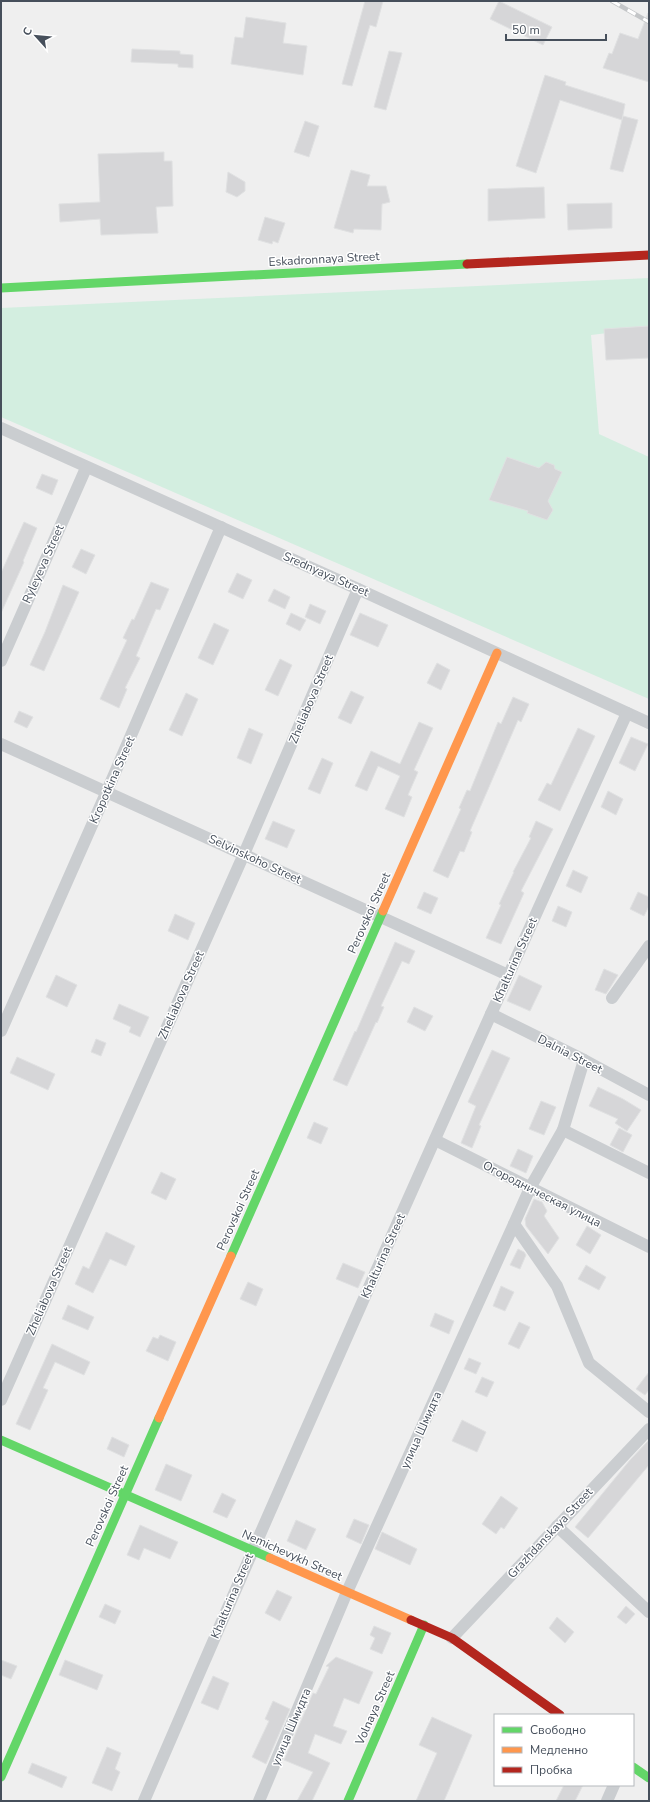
<svg xmlns="http://www.w3.org/2000/svg" width="650" height="1802" font-family="'Nunito Sans',sans-serif">
<style>
.green{fill:#d3eee0}
.building{fill:#d6d6d8;stroke:#e0e1e2}
.lines{fill:none;stroke-linecap:round;stroke-linejoin:round}
.street{stroke:#cacdd0;stroke-width:12}
.fast{stroke:#63d668;stroke-width:9}
.slow{stroke:#ff974d;stroke-width:9}
.jam{stroke:#b3261e;stroke-width:9}
.rail-casing{stroke:#c4c6c8;stroke-width:4.5}
.rail{stroke:#fff;stroke-width:3;stroke-dasharray:9;stroke-linecap:butt}
.labels{text-anchor:middle;stroke-width:3;stroke-linejoin:round;paint-order:stroke}
.street-label{font-size:12px;fill:#464f5b;stroke:#fff}
</style>
<rect width="100%" height="100%" fill="#efefef"/>
<polygon class="green" points="649,278 649,328 591,335 599,434 649,457 649,699 1,417 1,308"/>
<g class="building">
<polygon points="365,1 383,1 376,27 370,25 352,86 342,84"/>
<polygon points="499,1 552,27 543,45 490,19"/>
<polygon points="648,13 649,82 603,68 609,53 612,54 620,33 638,39"/>
<polygon points="246,17 286,23 283,43 307,46 303,75 231,64 235,37 243,38"/>
<polygon points="132,49 180,51 180,54 193,55 193,68 178,67 178,64 131,62"/>
<polygon points="389,51 402,53 386,110 374,107"/>
<polygon points="545,75 566,82 565,85 625,104 622,120 560,100 536,173 516,166"/>
<polygon points="623,116 638,120 623,172 610,169"/>
<polygon points="305,121 319,126 309,157 294,152"/>
<polygon points="164,152 164,161 172,161 173,206 156,207 158,233 101,235 100,219 60,222 59,204 100,202 98,154"/>
<polygon points="351,170 370,175 367,186 386,186 390,202 382,204 381,230 354,229 353,233 334,228"/>
<polygon points="228,172 245,182 245,191 237,197 226,192"/>
<polygon points="544,187 545,218 488,221 488,189"/>
<polygon points="612,203 612,228 568,230 567,204"/>
<polygon points="265,217 285,223 278,243 273,241 272,244 258,240"/>
<polygon points="649,326 649,358 606,360 604,329"/>
<polygon points="507,457 539,468 546,462 554,465 555,469 562,472 548,501 553,510 547,520 527,513 528,511 489,500"/>
<polygon points="42,474 58,480 52,495 36,488"/>
<polygon points="24,522 37,528 23,561 24,562 1,613 1,573"/>
<polygon points="81,549 95,555 86,574 72,567"/>
<polygon points="237,573 252,580 243,599 228,592"/>
<polygon points="151,582 169,589 160,610 156,609 136,656 140,658 125,688 127,689 119,708 100,699 127,640 123,638 132,619 134,620"/>
<polygon points="63,585 79,592 44,671 30,665 45,632"/>
<polygon points="274,589 290,597 285,609 268,601"/>
<polygon points="310,604 326,611 320,624 305,617"/>
<polygon points="291,613 306,620 300,631 286,624"/>
<polygon points="360,613 388,625 378,647 350,635"/>
<polygon points="214,623 229,630 213,665 198,658"/>
<polygon points="280,659 292,665 278,696 265,690"/>
<polygon points="437,663 450,670 441,690 427,683"/>
<polygon points="351,691 364,697 351,724 338,718"/>
<polygon points="186,693 198,699 182,736 169,730"/>
<polygon points="513,697 529,704 521,722 518,720 470,831 472,832 464,852 460,851 448,878 433,871 461,809 459,808 467,790 470,791 498,722 501,724"/>
<polygon points="19,711 33,717 27,728 14,722"/>
<polygon points="419,722 433,728 414,770 418,772 408,795 412,797 404,817 385,809 400,776 378,766 367,791 355,786 371,751 400,764"/>
<polygon points="249,728 263,734 251,764 237,758"/>
<polygon points="578,728 595,736 560,811 538,800 547,783 551,785"/>
<polygon points="631,737 648,744 635,771 619,763"/>
<polygon points="322,758 333,763 320,794 308,789"/>
<polygon points="608,791 623,799 616,815 601,807"/>
<polygon points="273,821 295,830 287,848 265,839"/>
<polygon points="536,821 553,829 521,891 524,893 501,944 486,938 501,905 499,904 514,872 513,872 531,838 529,837"/>
<polygon points="573,870 588,877 581,893 566,886"/>
<polygon points="424,892 438,898 431,914 417,908"/>
<polygon points="638,892 649,897 649,906 644,916 630,909"/>
<polygon points="558,906 572,912 566,927 552,921"/>
<polygon points="175,914 195,923 188,940 168,931"/>
<polygon points="395,942 415,951 409,964 402,961 381,1006 384,1007 377,1023 376,1022 347,1086 333,1080 355,1031 356,1032"/>
<polygon points="604,969 618,975 606,994 595,990"/>
<polygon points="56,975 77,985 67,1007 46,997"/>
<polygon points="519,975 542,986 530,1011 507,1001"/>
<polygon points="119,1004 149,1017 140,1037 129,1032 131,1027 113,1019"/>
<polygon points="414,1007 433,1016 425,1031 407,1022"/>
<polygon points="96,1039 106,1043 101,1056 91,1052"/>
<polygon points="492,1050 510,1058 479,1125 481,1126 472,1148 461,1143 476,1106 468,1102"/>
<polygon points="17,1057 55,1074 48,1090 10,1073"/>
<polygon points="598,1087 623,1099 641,1110 627,1131 615,1123 618,1119 589,1106"/>
<polygon points="541,1101 556,1107 544,1135 529,1129"/>
<polygon points="314,1122 328,1128 321,1144 307,1138"/>
<polygon points="619,1128 632,1135 623,1152 610,1145"/>
<polygon points="518,1149 533,1156 526,1173 510,1166"/>
<polygon points="161,1172 176,1179 166,1200 151,1193"/>
<polygon points="534,1199 542,1202 547,1211 544,1216 559,1238 548,1254 526,1226 525,1219"/>
<polygon points="587,1226 601,1235 590,1254 576,1245"/>
<polygon points="106,1232 135,1246 126,1266 110,1259 93,1293 75,1284 83,1266 89,1269"/>
<polygon points="518,1249 524,1252 526,1255 520,1269 510,1265"/>
<polygon points="343,1263 365,1272 358,1288 336,1279"/>
<polygon points="586,1265 606,1277 599,1290 578,1279"/>
<polygon points="248,1282 263,1289 256,1306 240,1299"/>
<polygon points="501,1286 514,1292 505,1311 493,1306"/>
<polygon points="68,1305 94,1317 88,1330 62,1319"/>
<polygon points="435,1313 454,1321 449,1334 430,1326"/>
<polygon points="519,1322 530,1327 519,1349 508,1344"/>
<polygon points="160,1335 176,1342 168,1361 146,1351 153,1337 158,1339"/>
<polygon points="52,1344 90,1362 84,1375 55,1362 43,1388 48,1390 30,1430 16,1424"/>
<polygon points="469,1358 481,1363 476,1374 464,1369"/>
<polygon points="649,1372 649,1390 645,1395 636,1389"/>
<polygon points="482,1377 494,1382 487,1397 475,1392"/>
<polygon points="462,1420 486,1432 477,1452 452,1441"/>
<polygon points="112,1437 129,1445 124,1457 107,1449"/>
<polygon points="649,1440 649,1465 588,1538 575,1527 630,1460"/>
<polygon points="166,1464 192,1475 181,1501 155,1490"/>
<polygon points="222,1493 236,1500 227,1518 213,1512"/>
<polygon points="501,1496 518,1508 504,1529 501,1527 496,1534 482,1524"/>
<polygon points="354,1519 369,1525 361,1544 346,1537"/>
<polygon points="296,1520 316,1529 306,1550 287,1541"/>
<polygon points="140,1525 178,1542 170,1559 144,1548 139,1560 127,1555"/>
<polygon points="382,1532 417,1549 410,1565 375,1549"/>
<polygon points="277,1590 292,1597 280,1621 265,1613"/>
<polygon points="105,1604 121,1611 115,1624 99,1617"/>
<polygon points="626,1606 635,1614 626,1624 617,1617"/>
<polygon points="557,1617 574,1632 565,1643 549,1628"/>
<polygon points="374,1626 391,1633 382,1654 370,1649 375,1638 370,1635"/>
<polygon points="336,1657 373,1672 359,1704 344,1698 333,1726 347,1731 341,1744 315,1734 308,1753 330,1763 312,1801 297,1801 313,1772 284,1760 313,1693 316,1694 329,1667 326,1666"/>
<polygon points="1,1660 17,1666 11,1679 1,1675"/>
<polygon points="65,1660 103,1675 97,1690 59,1675"/>
<polygon points="213,1676 229,1683 218,1710 201,1703"/>
<polygon points="273,1701 290,1709 266,1764 252,1757 269,1721 265,1719"/>
<polygon points="432,1717 472,1735 444,1801 416,1801 437,1753 419,1745"/>
<polygon points="107,1747 121,1753 115,1769 120,1772 112,1791 92,1783"/>
<polygon points="32,1763 67,1777 62,1788 28,1773"/>
<polygon points="564,1785 583,1785 575,1801 556,1801"/>
</g>
<g class="lines">
<g class="street">
<polyline points="1,428 358,589 649,723"/>
<polyline points="1,661 86,468"/>
<polyline points="1,744 508,975"/>
<polyline points="612,998 649,946"/>
<polyline points="491,1014 584,1060 649,1095"/>
<polyline points="1,1031 107,791 221,527"/>
<polyline points="563,1130 649,1173"/>
<polyline points="435,1140 649,1247"/>
<polyline points="514,1224 557,1286 589,1363 649,1412"/>
<polyline points="1,1400 244,854 358,589"/>
<polyline points="557,1526 649,1612"/>
<polyline points="452,1638 649,1429"/>
<path d="M144 1801C301 1437 463 1074 627 713"/>
<polyline points="259,1801 347,1592 514,1224 530,1188 563,1130 584,1060"/>
<polyline points="607,1801 614,1785"/>
</g>
<g class="fast">
<polyline points="1,288 467,264"/>
<polyline points="231,1256 383,911"/>
<polyline points="1,1440 270,1558"/>
<polyline points="633,1767 649,1778"/>
<polyline points="1,1777 159,1418"/>
<polyline points="348,1801 424,1625"/>
</g>
<g class="slow">
<polyline points="383,911 497,653"/>
<polyline points="159,1418 231,1256"/>
<polyline points="270,1558 411,1620"/>
</g>
<g class="jam">
<polyline points="467,264 649,255"/>
<polyline points="411,1620 452,1638 560,1715"/>
</g>
<g class="rail-casing">
<polyline id="rail" points="612,1 649,22"/>
</g>
<use href="#rail" class="rail"/>
</g>
<g class="labels">
<g class="street-label">
<text transform="translate(324 259) rotate(-3)" y="4">Eskadronnaya Street</text>
<text transform="translate(43 564) rotate(-66)" y="4">Ryleyeva Street</text>
<text transform="translate(326 574) rotate(24)" y="4">Srednyaya Street</text>
<text transform="translate(311 699) rotate(-67)" y="4">Zheliabova Street</text>
<text transform="translate(112 780) rotate(-66)" y="4">Kropotkina Street</text>
<text transform="translate(255 859) rotate(25)" y="4">Selvinskoho Street</text>
<text transform="translate(369 913) rotate(-66)" y="4">Perovskoi Street</text>
<text transform="translate(515 960) rotate(-66)" y="4">Khalturina Street</text>
<text transform="translate(181 995) rotate(-66)" y="4">Zheliabova Street</text>
<text transform="translate(570 1054) rotate(27)" y="4">Dalnia Street</text>
<text transform="translate(542 1194) rotate(27)" y="4">Огородническая улица</text>
<text transform="translate(238 1210) rotate(-66)" y="4">Perovskoi Street</text>
<text transform="translate(383 1256) rotate(-66)" y="4">Khalturina Street</text>
<text transform="translate(49 1291) rotate(-66)" y="4">Zheliabova Street</text>
<text transform="translate(421 1430) rotate(-66)" y="4">улица Шмидта</text>
<text transform="translate(107 1506) rotate(-66)" y="4">Perovskoi Street</text>
<text transform="translate(550 1533) rotate(-47)" y="4">Grazhdanskaya Street</text>
<text transform="translate(292 1555) rotate(24)" y="4">Nemichevykh Street</text>
<text transform="translate(232 1596) rotate(-67)" y="4">Khalturina Street</text>
<text transform="translate(375 1708) rotate(-66)" y="4">Volnaya Street</text>
<text transform="translate(291 1727) rotate(-67)" y="4">улица Шмидта</text>
</g>
</g>
<rect width="650" height="1802" fill="none" stroke="#464f5b" stroke-width="4"/>
<rect x="494" y="1714" width="140" height="72" fill="#ffffff" stroke="#b5b9bd"/>
<rect x="502" y="1727" width="20" height="6" fill="#63d668" stroke="#b5b9bd"/>
<text x="530" y="1734" font-size="12" fill="#464f5b">Свободно</text>
<rect x="502" y="1747" width="20" height="6" fill="#ff974d" stroke="#b5b9bd"/>
<text x="530" y="1754" font-size="12" fill="#464f5b">Медленно</text>
<rect x="502" y="1767" width="20" height="6" fill="#b3261e" stroke="#b5b9bd"/>
<text x="530" y="1774" font-size="12" fill="#464f5b">Пробка</text>
<g transform="translate(36 36) rotate(297)" stroke="#ffffff" stroke-width="3" paint-order="stroke">
<path d="M0-3L7 15L0 10L-7 15Z" fill="#464f5b"/>
<text y="-6" font-size="11" font-weight="bold" text-anchor="middle" fill="#464f5b">С</text>
</g>
<path d="M506 34v6h100v-6" fill="none" stroke="#464f5b" stroke-width="2"/>
<text x="512" y="34" font-size="12" fill="#464f5b" stroke="#ffffff" stroke-width="3" paint-order="stroke">50 m</text>
</svg>
